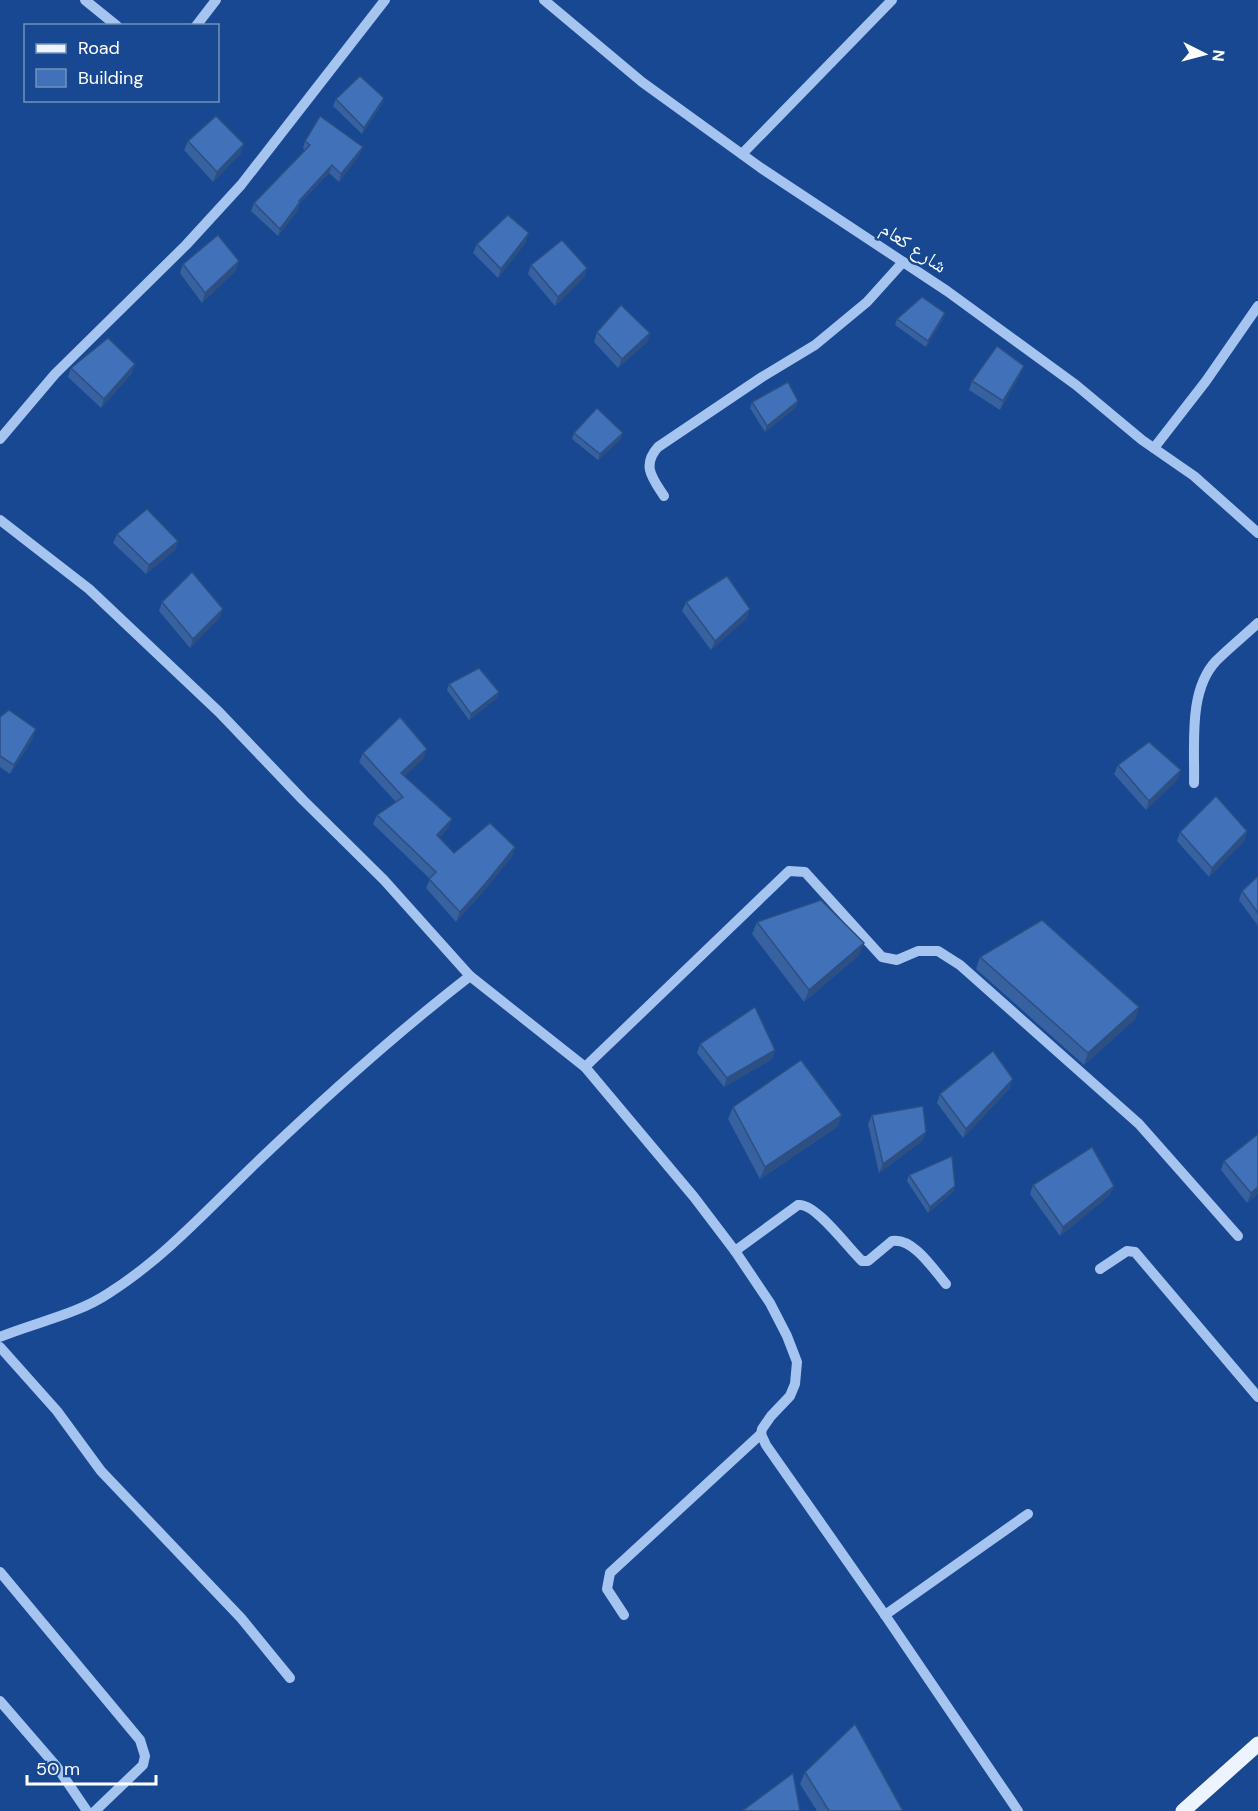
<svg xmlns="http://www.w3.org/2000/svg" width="1258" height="1811" font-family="'DM Sans','Noto Naskh Arabic',sans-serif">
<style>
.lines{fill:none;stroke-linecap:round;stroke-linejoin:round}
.minor{stroke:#a6c4f0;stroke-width:10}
.major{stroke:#eef4ff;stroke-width:15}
.wall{fill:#37619f}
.shaded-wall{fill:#2d4f82}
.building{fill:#4071b9;stroke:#2d4f82;stroke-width:1.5}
.labels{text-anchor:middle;stroke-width:5;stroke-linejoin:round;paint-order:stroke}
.street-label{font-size:20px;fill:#fff;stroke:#174891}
</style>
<rect width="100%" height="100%" fill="#174891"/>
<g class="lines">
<g class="minor">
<polyline points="85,0 117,26"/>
<polyline points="544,0 642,82 761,168 947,291 1076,385 1142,440 1194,476 1258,533"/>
<polyline points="196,26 216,0"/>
<polyline points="742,154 892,0"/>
<polyline points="0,439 55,374 186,245 241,185 385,0"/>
<polyline points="1154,448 1206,381 1258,306"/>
<path d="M664 496C653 479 641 466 658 447L762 377 815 345 867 302 903 262"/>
<polyline points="0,520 89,589 219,712 303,800 384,880 470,976 585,1067 694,1197 735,1251 770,1303 787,1336 797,1362 795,1384 790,1396 771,1416 762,1429 761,1434 610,1573 607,1589 624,1615"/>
<path d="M1194 783C1195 744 1188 691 1216 661 1229 648 1244 636 1258 623"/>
<polyline points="585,1067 789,871 805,872 882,957 897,960 918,951 938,951 960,965 1139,1124 1238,1236"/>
<path d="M735 1251 798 1205C815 1202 849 1249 862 1261H868L892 1241C913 1237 934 1270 946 1284"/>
<polyline points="1100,1269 1127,1251 1135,1252 1258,1397"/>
<path d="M0 1337C36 1322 76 1315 109 1293 164 1258 208 1209 255 1164 324 1098 395 1034 470 976"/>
<polyline points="0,1347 57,1411 101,1471 241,1618 290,1678"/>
<polyline points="761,1434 766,1445 885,1615 1018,1811"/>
<polyline points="0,1572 140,1740 145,1756 143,1765 95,1811"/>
<polyline points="885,1615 1028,1514"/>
<polyline points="0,1701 57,1767 87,1811"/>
</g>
<polyline class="major" points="1183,1811 1258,1744"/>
</g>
<g class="wall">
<polygon points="384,98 382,104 362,134 333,106 336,99"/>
<polygon points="188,141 241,153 213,182 184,150"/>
<polygon points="305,141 360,154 339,182 329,173 299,204 298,210 278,236 251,211 254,203 305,151 303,148"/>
<polygon points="526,242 498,278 473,253 477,244"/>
<polygon points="183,264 236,270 202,303 180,273"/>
<polygon points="531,265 587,268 584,277 555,306 528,274"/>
<polygon points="897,319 943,319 926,347 895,325"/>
<polygon points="597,332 650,333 647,342 618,368 594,342"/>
<polygon points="71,368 132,373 101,408 68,377"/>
<polygon points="1020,375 1000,410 969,390 972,381"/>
<polygon points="798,401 796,407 765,432 750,408 752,402"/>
<polygon points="574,433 621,439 598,460 572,439"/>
<polygon points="117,534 178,541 175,550 146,574 113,543"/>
<polygon points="162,602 223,609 219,618 190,648 159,611"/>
<polygon points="686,602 747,618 711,650 682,611"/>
<polygon points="449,684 499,692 497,698 469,720 447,690"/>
<polygon points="0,717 33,738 10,774 0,767"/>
<polygon points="363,753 424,758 404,776 452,819 448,828 439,838 454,853 515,847 512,856 482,893 456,922 426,888 430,879 373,824 377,815 396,802 359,762"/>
<polygon points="1118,765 1178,779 1146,810 1114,774"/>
<polygon points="1247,831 1244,841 1209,877 1177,841 1180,832"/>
<polygon points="1258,876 1258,926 1239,900 1242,891"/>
<polygon points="757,922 859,955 804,1002 752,934"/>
<polygon points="980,957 1139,1007 1135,1019 1084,1065 976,969"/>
<polygon points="700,1044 775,1050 772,1059 724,1087 697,1053"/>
<polygon points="1010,1088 963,1138 937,1103 940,1094"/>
<polygon points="733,1107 842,1115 837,1127 760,1179 728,1119"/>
<polygon points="872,1115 926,1132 922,1141 879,1173 868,1124"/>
<polygon points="1258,1134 1258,1194 1247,1203 1221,1170 1224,1161"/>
<polygon points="909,1175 955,1186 953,1192 928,1213 907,1181"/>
<polygon points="1033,1185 1110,1195 1060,1236 1030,1194"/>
<polygon points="805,1772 903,1811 817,1811 800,1784"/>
</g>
<g class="shaded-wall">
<polygon points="384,98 382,104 362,134 364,128"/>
<polygon points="244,144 241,153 213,182 217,172"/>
<polygon points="363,147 360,154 339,182 341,174"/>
<polygon points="332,165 329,173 299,204 298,210 278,236 280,229 299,201"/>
<polygon points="529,233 526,242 498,278 501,269"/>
<polygon points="239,261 236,270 202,303 205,293"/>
<polygon points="587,268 584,277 555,306 558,297"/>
<polygon points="945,313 943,319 926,347 928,341"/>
<polygon points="650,333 647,342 618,368 622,359"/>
<polygon points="135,364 132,373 101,408 104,399"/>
<polygon points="1024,366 1020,375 1000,410 1003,401"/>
<polygon points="798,401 796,407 765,432 767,426"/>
<polygon points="623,433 621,439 598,460 600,454"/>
<polygon points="178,541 175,550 146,574 149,565"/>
<polygon points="223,609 219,618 190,648 193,639"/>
<polygon points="750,609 747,618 711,650 715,641"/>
<polygon points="499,692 497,698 469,720 471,714"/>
<polygon points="36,729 33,738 10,774 14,765"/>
<polygon points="427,749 424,758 398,782 401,773"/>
<polygon points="1181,770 1178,779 1146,810 1149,801"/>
<polygon points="452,819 448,828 433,844 437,835"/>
<polygon points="1247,831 1244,841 1209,877 1212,868"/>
<polygon points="515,847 512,856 482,893 456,922 460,912"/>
<polygon points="864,943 859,955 804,1002 809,990"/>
<polygon points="1139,1007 1135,1019 1084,1065 1088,1053"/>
<polygon points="775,1050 772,1059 724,1087 727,1078"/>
<polygon points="1013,1079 1010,1088 963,1138 966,1129"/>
<polygon points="842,1115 837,1127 760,1179 765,1167"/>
<polygon points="926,1132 922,1141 879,1173 883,1164"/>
<polygon points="955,1186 953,1192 928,1213 930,1207"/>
<polygon points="1114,1186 1110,1195 1060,1236 1063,1227"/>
<polygon points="1258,1187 1258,1194 1247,1203 1251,1193"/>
</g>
<g class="building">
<polygon points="360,76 384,98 364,128 336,99"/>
<polygon points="216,116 244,144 217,172 188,141"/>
<polygon points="320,116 363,147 341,174 332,165 299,201 300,202 280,229 254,203 310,145 305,141"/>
<polygon points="508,215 529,233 501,269 477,244"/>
<polygon points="218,235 239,261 205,293 183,264"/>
<polygon points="562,240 587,268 558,297 531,265"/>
<polygon points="922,297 945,313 928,341 897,319"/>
<polygon points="621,305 650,333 622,359 597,332"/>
<polygon points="108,338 135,364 104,399 71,368"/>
<polygon points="997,346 1024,366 1003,401 972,381"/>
<polygon points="788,382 798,401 767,426 752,402"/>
<polygon points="597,408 623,433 600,454 574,433"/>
<polygon points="147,509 178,541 149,565 117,534"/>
<polygon points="192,572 223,609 193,639 162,602"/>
<polygon points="727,576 750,609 715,641 686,602"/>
<polygon points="479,668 499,692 471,714 449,684"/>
<polygon points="9,710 36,729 14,765 0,756 0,717"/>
<polygon points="400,717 427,749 401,773 452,819 437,835 454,853 490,823 515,847 485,884 460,912 429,879 436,872 377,815 403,797 363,753"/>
<polygon points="1149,742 1181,770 1149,801 1118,765"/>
<polygon points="1216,796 1247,831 1212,868 1180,832"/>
<polygon points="1258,876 1258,913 1242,891"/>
<polygon points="821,900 864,943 809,990 757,922"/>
<polygon points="1042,920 1139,1007 1088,1053 980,957"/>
<polygon points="755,1007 775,1050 727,1078 700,1044"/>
<polygon points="993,1051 1013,1079 966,1129 940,1094"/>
<polygon points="801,1060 842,1115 765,1167 733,1107"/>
<polygon points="923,1106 926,1132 883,1164 872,1115"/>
<polygon points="1258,1134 1258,1187 1251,1193 1224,1161"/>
<polygon points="1092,1147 1114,1186 1063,1227 1033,1185"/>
<polygon points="952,1156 955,1186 930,1207 909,1175"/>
<polygon points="855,1724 903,1811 829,1811 805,1772"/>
<polygon points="793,1773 800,1811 742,1811"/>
</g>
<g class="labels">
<g class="street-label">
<text transform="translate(914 247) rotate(34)" y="7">شارع كعام</text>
</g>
</g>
<rect x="24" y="24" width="195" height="78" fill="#174891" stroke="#7491bd" stroke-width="1.5"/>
<rect x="36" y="44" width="30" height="9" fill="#eef4ff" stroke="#7491bd" stroke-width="1.5"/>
<text x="78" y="54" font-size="18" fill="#ffffff">Road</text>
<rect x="36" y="69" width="30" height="18" fill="#4071b9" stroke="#7491bd" stroke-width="1.5"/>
<text x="78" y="84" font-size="18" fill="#ffffff">Building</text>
<g transform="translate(1204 54) rotate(96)" stroke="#174891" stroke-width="4.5" paint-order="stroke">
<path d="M0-4.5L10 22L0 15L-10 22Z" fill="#ffffff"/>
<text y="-9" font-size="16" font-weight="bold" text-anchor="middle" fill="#ffffff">N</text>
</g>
<path d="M27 1775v9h129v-9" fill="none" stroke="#ffffff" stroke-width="3"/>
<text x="36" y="1775" font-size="18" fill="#ffffff" stroke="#174891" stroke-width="4.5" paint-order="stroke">50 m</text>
</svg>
